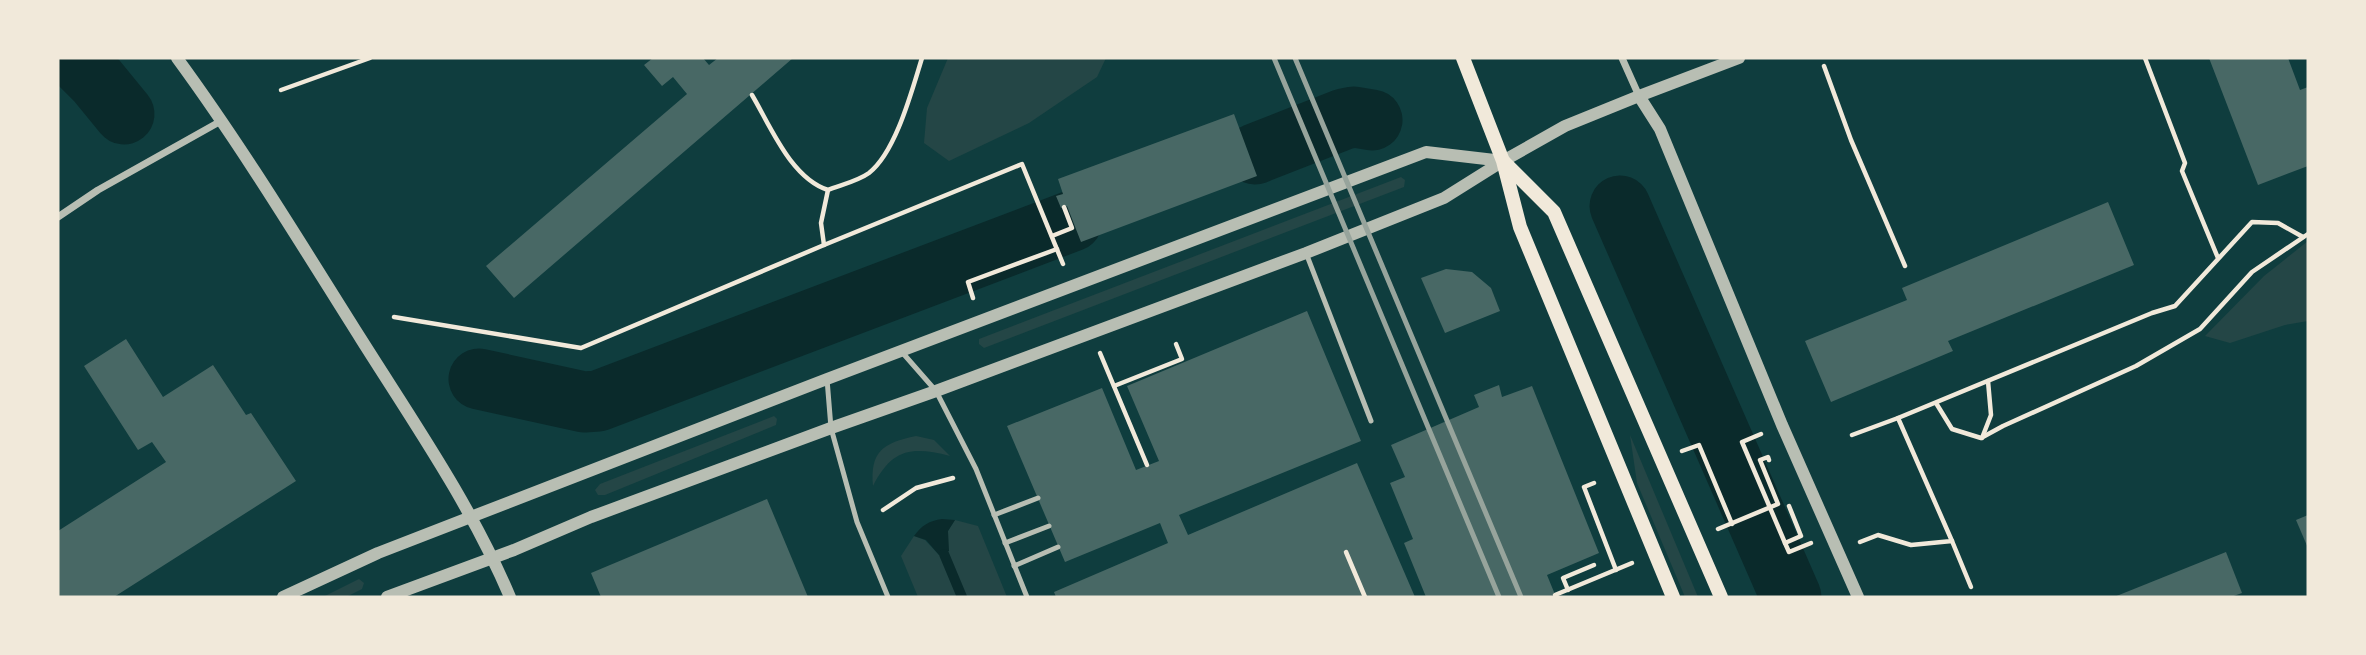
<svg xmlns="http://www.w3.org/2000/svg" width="2366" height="655" font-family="Ubuntu,sans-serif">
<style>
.green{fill:#244646}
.water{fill:#0a2a2b}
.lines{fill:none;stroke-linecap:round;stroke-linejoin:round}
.stream{stroke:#0a2a2b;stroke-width:10}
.river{stroke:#0a2a2b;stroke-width:61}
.building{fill:#486865}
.path{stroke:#f1e9da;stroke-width:4.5}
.service{stroke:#b8beb3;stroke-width:5}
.minor{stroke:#b8beb3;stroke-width:7}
.tertiary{stroke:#b8beb3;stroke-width:12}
.secondary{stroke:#f1e9da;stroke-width:14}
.rail{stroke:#97a49c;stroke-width:5}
</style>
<rect width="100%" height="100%" fill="#0f3d3e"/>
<g class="green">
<polygon points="948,58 1106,58 1097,77 1029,123 949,161 924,143 927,108"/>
<polygon points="1401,177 1405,180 1404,187 984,348 979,344 979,339"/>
<polygon points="2308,241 2308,321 2285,325 2230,343 2205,336 2264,276"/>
<polygon points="774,416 777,419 776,425 605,495 598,495 595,490 600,484"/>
<polygon points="1630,435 1698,597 1685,597 1637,483"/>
<path d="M916 436 934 440 950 456C911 446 892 449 873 486 870 451 883 443 916 436Z"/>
<polygon points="955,520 978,526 1007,597 918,597 901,556 914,536 925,540 939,555 948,531"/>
<polygon points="359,579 364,583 362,589 346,597 323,597"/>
</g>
<path class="water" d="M942 519 955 520 948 531 949 551 939 555 926 540 914 536C922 525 929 521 942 519Z"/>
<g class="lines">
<polyline class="stream" points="944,554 962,597"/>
<g class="river">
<polyline points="74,58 97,81 124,114"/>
<polyline points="1255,154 1344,119 1354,117 1372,120"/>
<polyline points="1620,206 1791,597"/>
<polyline points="479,379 584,402 598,401 1072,221"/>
</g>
</g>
<g class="building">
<polygon points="653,58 703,58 709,65 718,58 793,58 514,298 486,266 687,94 673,77 662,86 644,65"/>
<polygon points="2209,58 2288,58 2300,90 2308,87 2308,166 2258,185"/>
<polygon points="1234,114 1257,176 1081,242 1067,206 1061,208 1056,196 1063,194 1058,179"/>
<polygon points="2108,202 2134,265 1948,341 1953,351 1831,402 1805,341 1907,300 1902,288"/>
<polygon points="1446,269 1472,272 1491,288 1500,311 1445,333 1421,278"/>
<polygon points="1307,311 1361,441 1179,515 1188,535 1357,463 1415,597 1056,597 1054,592 1168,543 1160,523 1065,562 1007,426 1102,388 1136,470 1159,461 1127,386"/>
<polygon points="126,339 163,397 213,365 246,415 251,413 296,481 114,597 58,597 58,531 166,462 152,442 138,450 84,366"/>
<polygon points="1499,385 1502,397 1532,386 1599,553 1547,575 1556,597 1426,597 1404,543 1413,539 1390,483 1405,477 1391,445 1479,407 1474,395"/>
<polygon points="767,499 808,597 601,597 591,573"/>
<polygon points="2308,515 2308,548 2296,520"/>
<polygon points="2226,552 2242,593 2231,597 2114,597"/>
</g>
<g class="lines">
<g class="path">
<polyline points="2145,58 2185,163 2182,171 2218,258"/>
<polyline points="1824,66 1851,140 1905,266"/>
<polyline points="281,90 370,58"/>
<path d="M752 95C771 127 791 178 828 190 841 185 858 181 869 173 896 152 912 90 922 58"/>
<polyline points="1052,236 1072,228 1064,207"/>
<polyline points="824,245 821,223 828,190"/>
<polyline points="973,298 968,282 1057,249"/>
<polyline points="394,317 581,348 824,245 1022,164 1063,264"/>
<polyline points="1100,353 1147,465"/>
<polyline points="1114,386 1182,359 1176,344"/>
<polyline points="1936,403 1952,429 1981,438 2003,426 2136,366 2200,329 2252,272 2308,234"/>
<polyline points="1761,434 1742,442 1785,543 1801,536 1789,506"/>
<polyline points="1852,435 1898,418 2152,313 2175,306 2252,222 2278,223 2303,237"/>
<polyline points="1982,438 1991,415 1988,381"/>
<polyline points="1682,451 1699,445 1732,524"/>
<polyline points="1594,483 1584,487 1616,570"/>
<polyline points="883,510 916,488 953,478"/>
<polyline points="1718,529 1778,504 1760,460 1768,457 1769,460"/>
<polyline points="1952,541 1971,587"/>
<polyline points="1860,542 1878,535 1911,545 1952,541 1898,418"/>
<polyline points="1785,543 1789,552 1811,543"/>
<polyline points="1346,552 1365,597"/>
<polyline points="1568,590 1563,578 1594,565"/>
<polyline points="1555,595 1632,563"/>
</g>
<g class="service">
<polyline points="1306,253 1371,421"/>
<polyline points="901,351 936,391 976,469 1027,597"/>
<polyline points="827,379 831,428 857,522 888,597"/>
<polyline points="994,515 1038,498"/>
<polyline points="1005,543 1049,526"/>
<polyline points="1014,566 1058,547"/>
</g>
<g class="minor">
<polyline points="1622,58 1639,96"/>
<polyline points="58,217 98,190 221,121"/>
</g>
<g class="tertiary">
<path d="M177 58C243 148 301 244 361 339 414 423 471 505 510 597"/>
<polyline points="1639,96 1660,129 1782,425 1858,597"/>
<polyline points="283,597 378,553 827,379 1426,152 1503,161"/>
<polyline points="387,597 514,550 591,517 831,428 936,391 1306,253 1444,198 1503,161 1565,126 1639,96 1739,58"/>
</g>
<g class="secondary">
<polyline points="1463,58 1503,161 1520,227 1673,597"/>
<polyline points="1504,162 1554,212 1721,597"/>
</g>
<g class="rail">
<polyline points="1274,58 1499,597"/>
<polyline points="1295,58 1521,597"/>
</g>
</g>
<rect width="2366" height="655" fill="none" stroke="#f1e9da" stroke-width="119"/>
</svg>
